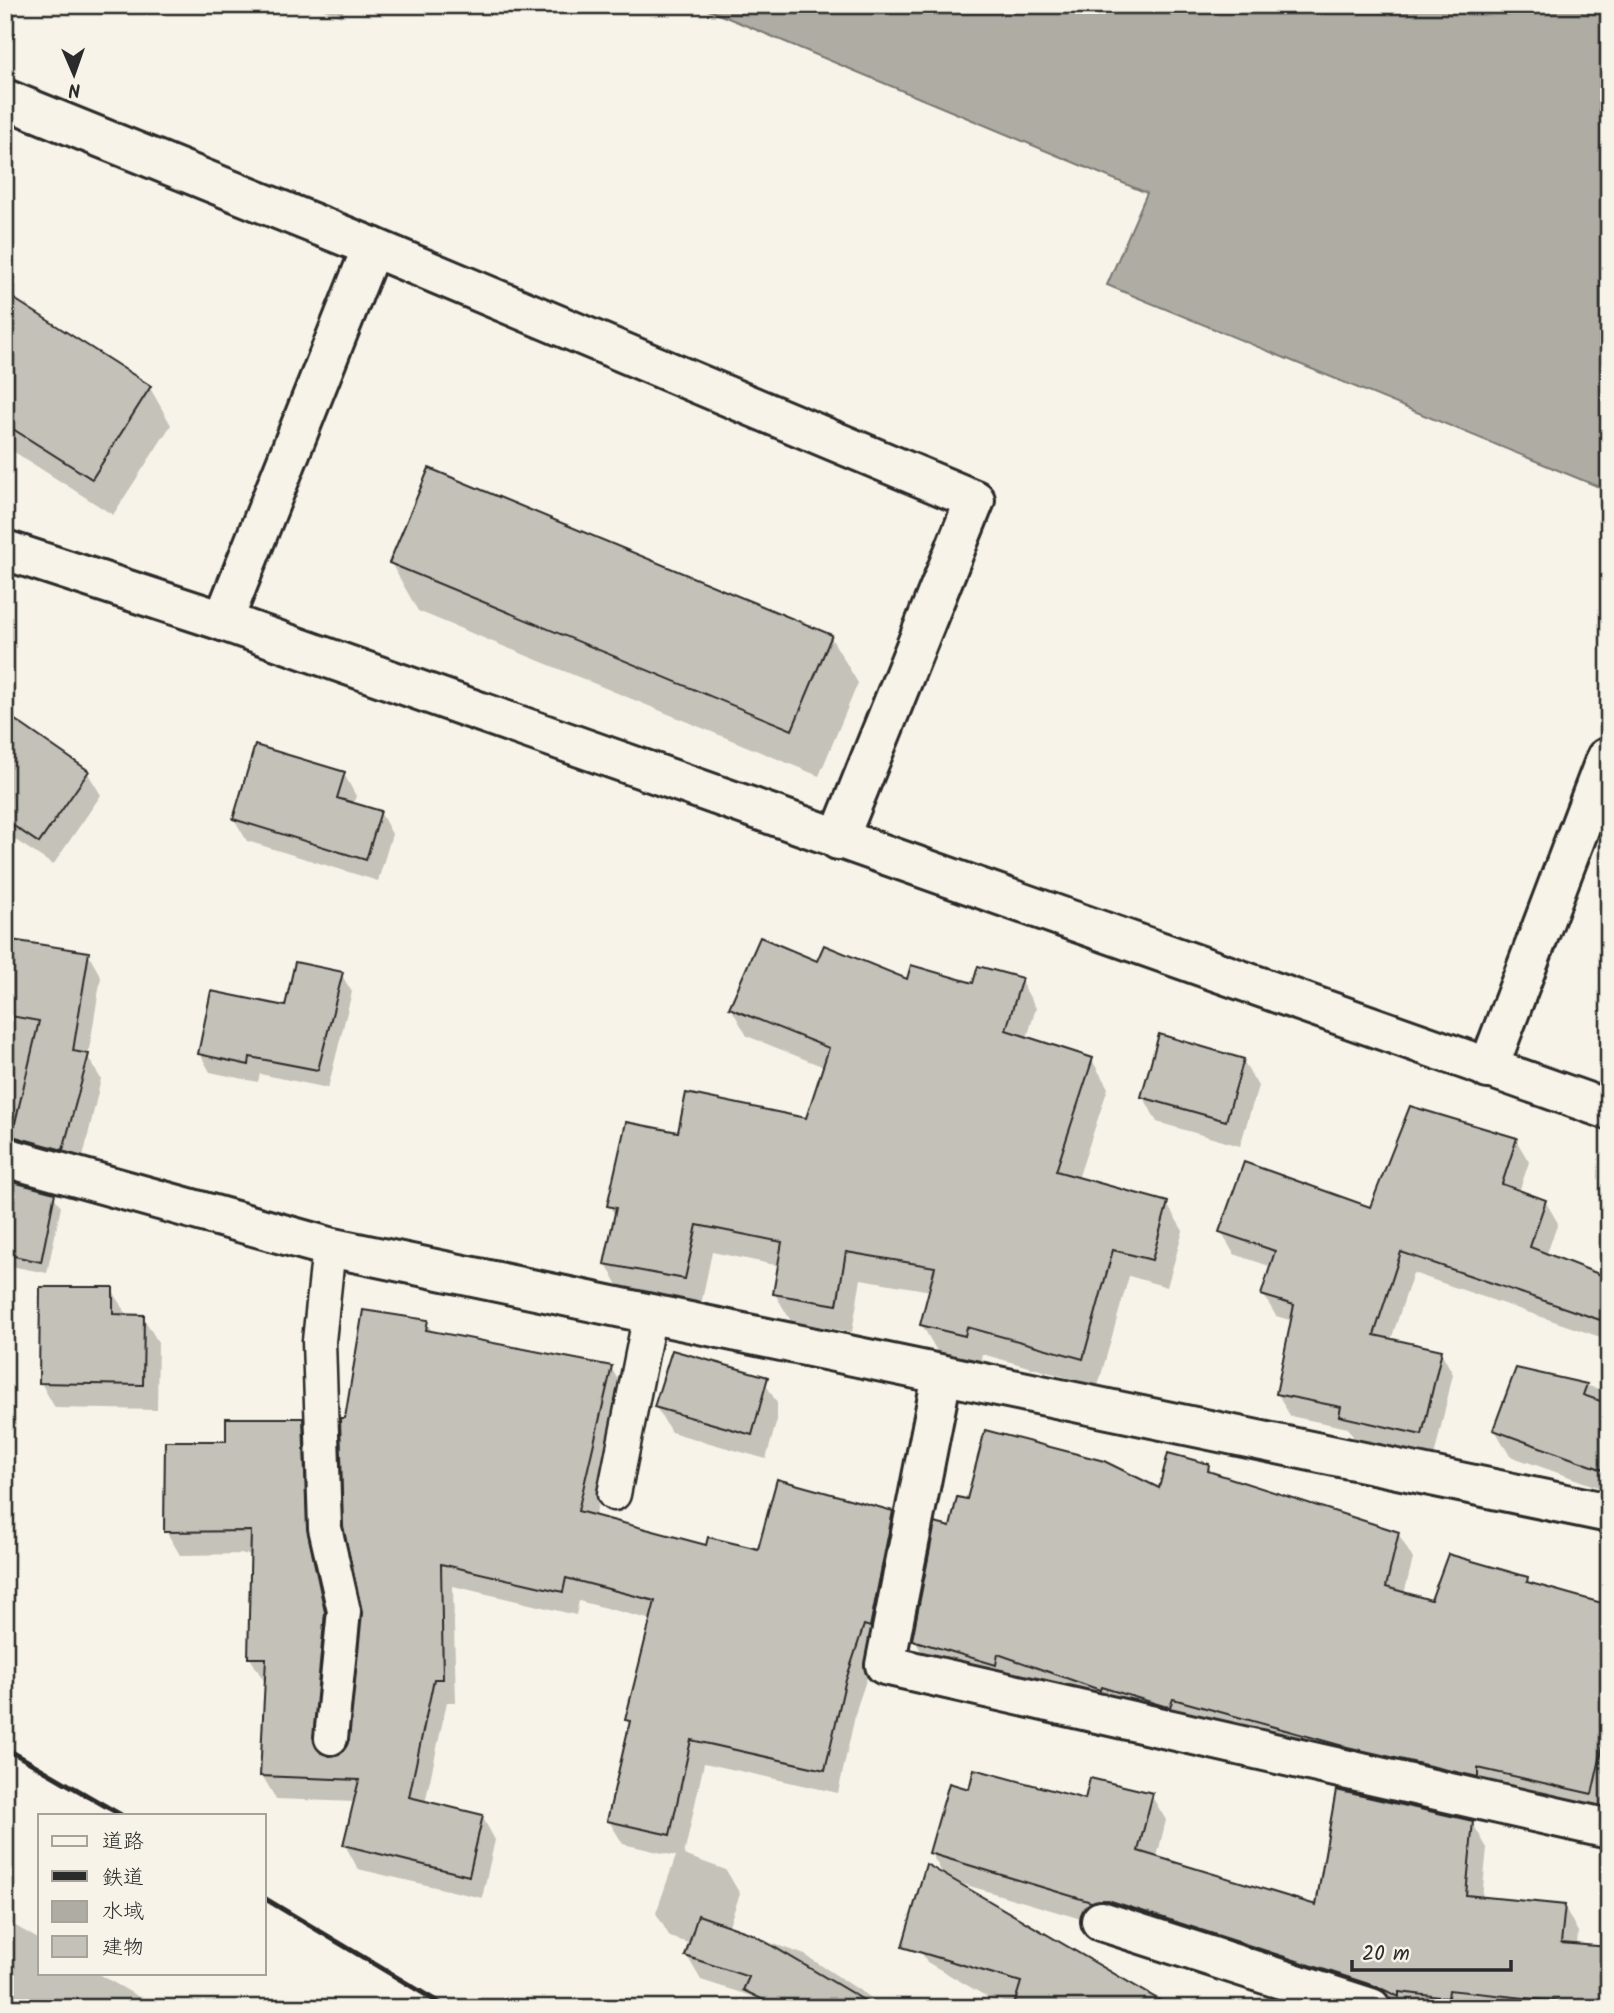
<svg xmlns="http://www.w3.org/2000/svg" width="1614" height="2013" font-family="Kalam,'Klee One',sans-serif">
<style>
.water{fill:#afaca4;stroke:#7a7874;stroke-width:2}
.shadow{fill:#0003}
.building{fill:#c4c1b9;stroke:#2b2b2b;stroke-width:2}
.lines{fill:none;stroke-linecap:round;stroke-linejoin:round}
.lane-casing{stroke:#2b2b2b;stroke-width:37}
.street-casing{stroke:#2b2b2b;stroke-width:44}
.secondary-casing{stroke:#2b2b2b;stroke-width:44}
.lane{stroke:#f7f3e8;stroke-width:32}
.street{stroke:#f7f3e8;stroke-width:38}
.secondary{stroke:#f7f3e8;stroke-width:38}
.rail{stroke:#2b2b2b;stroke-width:5}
</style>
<rect width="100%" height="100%" fill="#f7f3e8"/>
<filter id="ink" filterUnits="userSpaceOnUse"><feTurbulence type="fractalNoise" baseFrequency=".0143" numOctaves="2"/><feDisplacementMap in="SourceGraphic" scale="14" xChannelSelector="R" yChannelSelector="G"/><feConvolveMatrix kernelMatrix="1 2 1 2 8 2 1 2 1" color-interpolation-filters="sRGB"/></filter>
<g filter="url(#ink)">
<polygon class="water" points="697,5 1609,5 1609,491 1107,285 1147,193"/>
<g class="shadow">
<polygon points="312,5 346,5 341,17"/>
<polygon points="5,295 150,388 171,425 113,515 5,446"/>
<polygon points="391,563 830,636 858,683 819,776 418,611"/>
<polygon points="5,715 87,772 101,795 53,865 5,833"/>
<polygon points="344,774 356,796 353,805 380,812 392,834 378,881 247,841 234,819"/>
<polygon points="5,940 88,954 101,977 88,1057 101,1079 82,1162 5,1139"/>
<polygon points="818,963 908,982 974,985 1020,980 1036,1008 1027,1038 1092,1060 1108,1088 1078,1179 1167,1204 1183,1231 1167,1287 1129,1276 1098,1386 982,1354 980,1363 938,1353 922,1325 931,1291 861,1279 852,1332 791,1321 775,1294 780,1266 712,1252 701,1305 622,1292 606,1264 616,1217 609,1205 679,1134 807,1120 824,1067 747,1036 731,1008"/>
<polygon points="341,974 352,992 328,1088 260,1074 258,1082 210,1072 200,1054 286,1008"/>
<polygon points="1243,1061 1258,1086 1240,1146 1157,1122 1143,1096"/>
<polygon points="1516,1140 1529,1162 1519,1192 1545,1201 1558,1223 1546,1256 1609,1280 1609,1340 1413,1273 1391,1340 1441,1352 1453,1374 1434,1457 1354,1438 1348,1428 1290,1416 1278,1394 1293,1321 1276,1316 1263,1294 1272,1267 1234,1254 1221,1232 1371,1209"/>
<polygon points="53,1195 61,1207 47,1273 5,1265 5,1202"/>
<polygon points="112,1289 127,1316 143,1317 158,1342 157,1410 55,1408 41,1383"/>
<polygon points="426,1322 433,1333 611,1368 625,1391 595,1517 707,1547 759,1552 892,1513 905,1536 877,1648 857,1707 838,1793 704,1763 684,1855 726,1870 740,1894 728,1928 805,1955 887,2008 763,2008 757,1998 701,1980 687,1956 691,1944 670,1937 656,1913 676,1856 623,1844 609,1821 630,1726 627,1720 652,1620 579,1601 576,1615 453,1586 456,1702 447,1702 425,1803 482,1816 495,1840 482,1898 358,1869 345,1845 355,1802 276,1799 262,1775 267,1681 264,1681 250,1658 252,1554 180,1555 166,1531 228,1443 302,1419 316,1443 338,1637 326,1757 340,1756 351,1740 364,1613 346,1420"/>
<polygon points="1517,1370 1609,1391 1609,1491 1510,1456 1495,1430"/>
<polygon points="762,1378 777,1403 777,1420 766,1459 671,1432 656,1407"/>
<polygon points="1208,1466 1213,1475 1398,1533 1413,1559 1404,1594 1433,1602 1527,1579 1531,1585 1609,1607 1609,1820 929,1665 914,1639 951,1529 968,1501 1160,1490"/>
<polygon points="970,1791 1086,1801 1151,1795 1166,1820 1157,1857 1318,1908 1472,1822 1487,1848 1482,1898 1564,1906 1578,1932 1577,1946 1609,1949 1609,2008 1380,2008 953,1881 1159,2002 1023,2008 989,1998 927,1962 909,1930 945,1878 931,1853"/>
<polygon points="5,1920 40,1940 40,1973 97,1973 158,2008 5,2008"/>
</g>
<g class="building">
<polygon points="5,293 151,386 92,479 5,424"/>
<polygon points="429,468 832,635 792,730 389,563"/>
<polygon points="5,713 89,771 39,843 5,820"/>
<polygon points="255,745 345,772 337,798 381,811 366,860 233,819"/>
<polygon points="760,937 817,961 824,945 907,979 911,965 973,983 978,966 1022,978 1006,1030 1093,1058 1056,1171 1168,1202 1152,1260 1113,1250 1083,1359 967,1327 965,1336 920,1325 935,1267 846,1252 837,1305 773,1294 782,1242 697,1225 685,1279 604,1264 616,1208 607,1206 626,1122 678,1132 686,1093 806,1118 829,1048 729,1008"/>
<polygon points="5,939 89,952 73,1051 89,1054 63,1150 12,1136 39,1021 5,1015"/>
<polygon points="295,962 343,972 318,1070 250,1057 249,1065 198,1054 211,991 285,1006"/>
<polygon points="1159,1034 1244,1059 1226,1121 1141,1097"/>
<polygon points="1410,1106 1517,1138 1502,1184 1546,1200 1530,1247 1609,1278 1609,1323 1401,1252 1374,1335 1442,1350 1422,1435 1339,1416 1341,1407 1276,1394 1294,1305 1261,1295 1275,1251 1219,1232 1244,1162 1370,1207"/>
<polygon points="5,1180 55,1193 41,1262 5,1254"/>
<polygon points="40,1287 113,1287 113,1314 144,1315 143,1385 39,1383"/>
<polygon points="363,1310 428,1320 426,1330 612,1366 578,1511 706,1545 708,1537 758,1549 777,1479 893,1511 870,1627 864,1625 845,1683 825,1770 691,1740 670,1835 607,1821 630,1721 625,1720 655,1601 566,1578 563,1592 441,1564 443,1679 434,1679 409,1797 483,1815 469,1876 343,1845 359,1780 260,1776 266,1658 248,1658 251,1531 164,1532 165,1441 226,1441 226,1418 303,1418 307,1529 325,1612 313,1737 321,1753 330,1756 339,1754 349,1740 362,1613 343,1526 340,1418 345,1418"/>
<polygon points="672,1350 768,1377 752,1435 654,1407"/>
<polygon points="1516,1368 1587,1384 1583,1395 1609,1404 1609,1472 1493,1430"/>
<polygon points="985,1430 1104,1461 1159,1488 1168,1453 1209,1464 1208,1471 1399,1532 1386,1587 1431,1600 1448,1554 1528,1577 1527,1582 1609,1605 1609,1719 1592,1794 1478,1768 1478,1777 1343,1746 1173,1699 1170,1707 1164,1706 1101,1687 1100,1690 998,1654 996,1665 912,1640 935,1523 950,1527 957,1497 967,1499"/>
<polygon points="974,1769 1085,1799 1090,1778 1153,1793 1138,1851 1316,1905 1336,1790 1473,1821 1466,1895 1565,1905 1561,1943 1609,1947 1609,2007 1449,1990 1448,1998 1399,1992 1399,1997 1378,1987 1108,1900 1091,1902 929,1853 949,1783 969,1789"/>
<polygon points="926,1864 1173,2008 1013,2008 1021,1982 902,1947"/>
<polygon points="698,1915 752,1934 877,2008 780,2008 743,1990 749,1977 685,1956"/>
</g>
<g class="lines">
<g class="lane-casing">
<g id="lane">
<polyline points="329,1247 319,1341 325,1528 344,1611 331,1738"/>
<polyline points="614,1494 650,1314"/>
</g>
</g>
<g class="street-casing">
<g id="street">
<polyline points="5,99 372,247 975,500 838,840"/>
<polyline points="223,621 372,247"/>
<polyline points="1488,1069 1606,758 1609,759"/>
<polyline points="5,1157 329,1247 1609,1513"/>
<polyline points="942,1376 885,1665 1609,1829"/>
<polyline points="1101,1921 1371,2008"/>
</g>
</g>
<g class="secondary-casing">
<polyline id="secondary" points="5,550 223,621 1609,1110"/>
</g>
<use href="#lane" class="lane"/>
<use href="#street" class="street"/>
<use href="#secondary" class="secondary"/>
<g class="rail">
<polyline points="5,1748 121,1815"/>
<polyline points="264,1898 448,2008"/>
</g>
</g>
</g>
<rect width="1614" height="2013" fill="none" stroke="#f7f3e8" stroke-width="28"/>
<rect x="14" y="14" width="1586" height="1985" fill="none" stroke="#2b2b2b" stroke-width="2.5" filter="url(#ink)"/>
<rect x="38" y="1814" width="228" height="161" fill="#f7f3e8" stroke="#a5a39c" stroke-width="2"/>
<rect x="52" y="1836" width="35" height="10" fill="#f7f3e8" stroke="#a5a39c" stroke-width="2"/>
<text x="102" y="1848" font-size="21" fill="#2b2b2b">道路</text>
<rect x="52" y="1871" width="35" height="10" fill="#2b2b2b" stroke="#a5a39c" stroke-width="2"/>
<text x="102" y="1884" font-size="21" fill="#2b2b2b">鉄道</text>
<rect x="52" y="1901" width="35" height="21" fill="#afaca4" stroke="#a5a39c" stroke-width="2"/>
<text x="102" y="1918" font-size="21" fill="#2b2b2b">水域</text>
<rect x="52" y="1936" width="35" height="21" fill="#c4c1b9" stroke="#a5a39c" stroke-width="2"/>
<text x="102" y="1954" font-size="21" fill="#2b2b2b">建物</text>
<g transform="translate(74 74) rotate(178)" stroke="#f7f3e8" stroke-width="5" paint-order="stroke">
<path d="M0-5L12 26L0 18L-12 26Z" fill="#2b2b2b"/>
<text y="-10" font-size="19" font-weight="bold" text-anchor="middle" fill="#2b2b2b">N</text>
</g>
<path d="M1352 1960v10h159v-10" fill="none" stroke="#2b2b2b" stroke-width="3.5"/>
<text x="1362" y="1960" font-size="21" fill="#2b2b2b" stroke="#f7f3e8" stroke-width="5" paint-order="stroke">20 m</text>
</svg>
